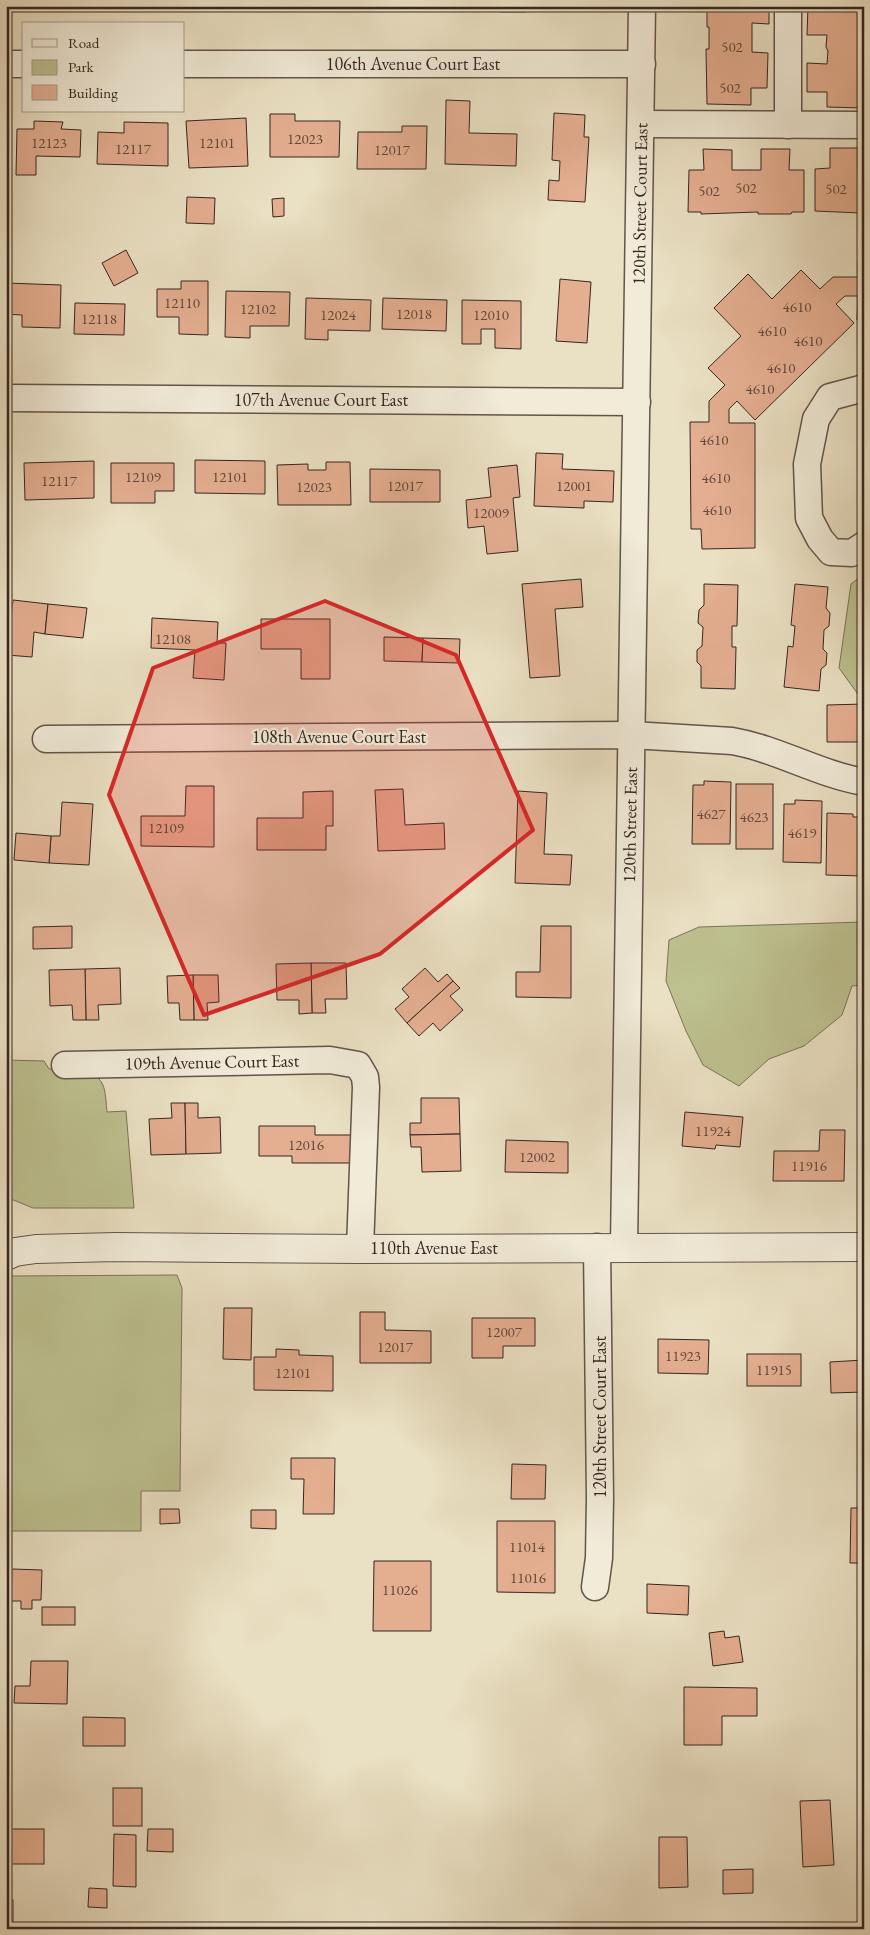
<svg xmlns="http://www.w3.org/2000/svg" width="870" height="1935" font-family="'EB Garamond',serif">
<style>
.green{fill:#bdc08f;stroke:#7a7358}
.building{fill:#e4ae90;stroke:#362621}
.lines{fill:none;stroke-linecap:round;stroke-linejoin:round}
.minor-casing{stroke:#63544a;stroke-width:29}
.tertiary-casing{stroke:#63544a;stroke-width:30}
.minor{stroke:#f1ebd8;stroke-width:26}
.tertiary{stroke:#f1ebd8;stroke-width:28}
.marked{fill:#d62828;fill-opacity:0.2;stroke:#d62828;stroke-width:4;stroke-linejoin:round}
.labels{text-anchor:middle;stroke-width:4.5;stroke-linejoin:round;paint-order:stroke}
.number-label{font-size:15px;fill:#62483d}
.street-label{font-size:18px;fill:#362621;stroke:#f1ebd8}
</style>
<rect width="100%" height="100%" fill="#eae0c3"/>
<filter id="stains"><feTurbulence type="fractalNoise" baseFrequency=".004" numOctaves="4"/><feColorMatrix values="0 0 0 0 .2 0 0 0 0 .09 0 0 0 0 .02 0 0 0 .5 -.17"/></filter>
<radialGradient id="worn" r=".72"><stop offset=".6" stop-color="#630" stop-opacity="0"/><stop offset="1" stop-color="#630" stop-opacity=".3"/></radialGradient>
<g class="green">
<polygon points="864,574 864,697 860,697 839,668 851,584"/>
<polygon points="864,922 864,985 852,986 842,1015 804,1046 769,1059 739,1086 703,1065 686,1031 666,981 669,940 699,927"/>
<path d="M6 1060 44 1061 49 1069C67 1069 97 1065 104 1088 106 1095 106 1104 107 1112L126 1111 134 1208H33L6 1197Z"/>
<polygon points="177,1275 182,1288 180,1491 141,1491 141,1531 6,1531 6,1278 12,1276"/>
</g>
<g class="building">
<polygon points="252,6 277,6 277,11 252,10"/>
<rect x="457" y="6" width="27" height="3"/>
<rect x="500" y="6" width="26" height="6"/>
<polygon points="707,6 769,6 769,24 752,23 752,52 768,53 767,88 751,88 751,105 707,104 706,49 709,49 709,27 707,27"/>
<polygon points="808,6 864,6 864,108 827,107 827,92 807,92 807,63 827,64 828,51 826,47 827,35 807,35"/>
<polygon points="446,100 470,101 469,133 517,134 516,166 445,164"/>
<polygon points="554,113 585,115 584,137 589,137 585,202 548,200 549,180 559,181 560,161 552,160"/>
<polygon points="270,114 295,114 295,121 340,121 339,157 270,157"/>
<polygon points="246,118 248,166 189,168 186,121"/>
<polygon points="34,121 63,122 61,129 81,130 80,157 36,156 36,175 16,175 17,129 34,129"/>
<polygon points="124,122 168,123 168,166 97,164 98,132 124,133"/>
<polygon points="402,126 427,126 426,169 357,169 358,132 402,132"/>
<polygon points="830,148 858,148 858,168 864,167 864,211 861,211 860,213 815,211 815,169 830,168"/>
<polygon points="703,149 732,150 732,170 761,170 761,149 790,149 789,170 804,170 804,212 792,212 791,214 758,214 758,212 701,214 701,212 688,212 689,170 704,170"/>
<polygon points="187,197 215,198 214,224 186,223"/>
<polygon points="284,198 284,216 273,217 272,199"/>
<polygon points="126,250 138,273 114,286 102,263"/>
<polygon points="858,260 864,260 864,321 857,320 858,296 845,296 836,304 854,323 755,420 737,401 729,409 729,423 755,423 755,548 702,549 701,529 691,529 690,422 709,422 709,401 725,385 708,368 741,336 714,308 748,274 772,299 801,270 820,289 833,277 858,277"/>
<polygon points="560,279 591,282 587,343 556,341"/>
<polygon points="181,281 208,281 208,335 179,334 179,317 157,317 157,289 181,289"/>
<polygon points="6,283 61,285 60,328 22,327 22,315 6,314"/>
<polygon points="226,291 290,292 289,326 250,326 250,338 225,337"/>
<polygon points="306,298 371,300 370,331 328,330 328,340 305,339"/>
<polygon points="383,298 447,300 446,331 382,329"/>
<polygon points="462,300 521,301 521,349 495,348 495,329 481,329 481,344 462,344"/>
<polygon points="75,303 125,304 124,335 74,334"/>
<polygon points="536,453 563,454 562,469 614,471 613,502 584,501 584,508 534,506"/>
<polygon points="195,460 265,461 265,494 195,493"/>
<polygon points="94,461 94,498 25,500 24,463"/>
<polygon points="6,462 9,462 10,498 6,498"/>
<polygon points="326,462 350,462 351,505 278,505 277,465 308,464 308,470 326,470"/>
<polygon points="111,463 174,463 174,491 155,491 155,503 111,503"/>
<polygon points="517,465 520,497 513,498 518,551 487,554 484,526 468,528 466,500 491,497 488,468"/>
<polygon points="370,469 440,470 440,502 370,502"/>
<polygon points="581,579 583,607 555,609 560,676 530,678 522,584"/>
<polygon points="704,584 738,585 737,626 732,626 732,647 736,647 735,689 701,688 701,666 697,662 697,650 702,646 703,627 698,623 699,610 704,605"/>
<polygon points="795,584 828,587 826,608 830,613 829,626 824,630 823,649 827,653 826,665 821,669 819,691 784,687 788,646 793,647 795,626 791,625"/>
<polygon points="13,600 48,604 45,634 34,632 32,657 7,655"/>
<polygon points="48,604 87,608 83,638 45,634"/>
<polygon points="152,618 218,622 217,643 226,643 224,680 193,678 195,650 151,648"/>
<polygon points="261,619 330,619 330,679 301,679 301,649 261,649"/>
<polygon points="384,637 423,638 422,662 384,661"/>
<polygon points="423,638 460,639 459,663 422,662"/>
<polygon points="864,704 864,742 827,742 827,705"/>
<polygon points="704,781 731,782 730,844 692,844 693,785 704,785"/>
<rect x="736" y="784" width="37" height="65"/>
<polygon points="186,786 214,786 214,847 141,846 141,816 185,816"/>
<polygon points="403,789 405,825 444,823 445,849 378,851 375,790"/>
<polygon points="333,791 333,826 326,826 326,850 257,850 257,818 303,818 303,792"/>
<polygon points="518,791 547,793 544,854 572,855 570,885 515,883"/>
<polygon points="795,800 822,801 821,863 783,862 784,804 795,804"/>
<polygon points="62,802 93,804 89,865 49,863 51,836 60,836"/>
<polygon points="827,813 853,814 853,817 864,817 864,876 826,875"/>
<polygon points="16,833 51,836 49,863 14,860"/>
<polygon points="72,926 72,948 33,949 33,927"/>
<polygon points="541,926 571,926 571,998 516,997 516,972 540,972"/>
<polygon points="311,963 346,963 347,999 325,999 326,1013 312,1013"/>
<polygon points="311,963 312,1013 299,1014 299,1000 277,1000 276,964"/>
<polygon points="120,968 121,1004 98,1005 99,1020 86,1020 85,969"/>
<polygon points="425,968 438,982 447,974 453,981 407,1023 395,1009 409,997 402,989"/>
<polygon points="85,969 86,1020 73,1020 72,1005 50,1006 49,970"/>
<polygon points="193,975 218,975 219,1002 207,1003 208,1020 194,1020"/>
<polygon points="193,975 194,1020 180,1020 179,1003 168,1003 167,976"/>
<polygon points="453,981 460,988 450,996 463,1010 440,1031 433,1023 419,1036 407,1023"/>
<polygon points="421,1098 459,1098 460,1134 410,1135 410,1123 421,1123"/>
<polygon points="171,1103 185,1103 186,1154 151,1155 149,1119 172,1118"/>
<polygon points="185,1103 198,1103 198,1118 220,1117 221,1153 186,1154"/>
<polygon points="685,1112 743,1117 740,1147 716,1145 715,1149 682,1146"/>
<polygon points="259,1126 315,1126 315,1135 353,1135 353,1163 292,1163 292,1156 259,1156"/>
<polygon points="820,1130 845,1130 844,1181 773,1181 774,1151 819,1151"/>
<polygon points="460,1134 461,1171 422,1172 421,1147 411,1147 410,1135"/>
<polygon points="506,1140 568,1142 568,1173 505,1172"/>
<polygon points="224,1308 252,1308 251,1360 223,1359"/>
<polygon points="360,1312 385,1312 385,1330 431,1331 431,1363 360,1363"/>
<polygon points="472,1318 535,1318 535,1346 503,1346 503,1358 472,1358"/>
<polygon points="658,1339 709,1340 708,1374 658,1373"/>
<polygon points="276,1349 299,1350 299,1355 333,1356 333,1391 254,1390 254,1357 276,1357"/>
<rect x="747" y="1354" width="54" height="32"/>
<polygon points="864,1360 864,1392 831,1393 830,1362"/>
<polygon points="291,1458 335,1458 334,1514 303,1514 304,1479 291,1479"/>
<polygon points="512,1464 546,1465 545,1499 511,1499"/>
<polygon points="851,1508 864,1508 864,1563 850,1563"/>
<polygon points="160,1509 179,1509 180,1523 160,1524"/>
<polygon points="251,1510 276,1510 276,1529 251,1528"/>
<polygon points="497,1521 555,1521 555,1593 497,1592"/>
<polygon points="374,1561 431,1561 431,1631 373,1631"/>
<polygon points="12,1569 42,1570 41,1600 32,1600 32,1609 21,1609 21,1601 11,1601"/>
<polygon points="647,1584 689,1586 688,1615 647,1613"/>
<polygon points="861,1604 864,1604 864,1660 860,1660"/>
<rect x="42" y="1607" width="33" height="18"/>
<polygon points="724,1631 725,1638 739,1636 743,1662 713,1666 709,1633"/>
<polygon points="31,1661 68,1661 67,1704 14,1703 15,1686 30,1686"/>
<polygon points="684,1687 757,1688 757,1716 722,1716 722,1745 684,1745"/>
<polygon points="83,1717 125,1718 125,1746 83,1746"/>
<rect x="113" y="1788" width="29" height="38"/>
<polygon points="830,1800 834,1865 803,1867 800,1801"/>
<rect x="10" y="1829" width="34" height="35"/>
<polygon points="148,1829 173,1829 173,1852 147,1851"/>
<polygon points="114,1834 136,1835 136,1887 113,1886"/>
<polygon points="659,1837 687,1837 688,1887 659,1888"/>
<polygon points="753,1869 753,1893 723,1894 723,1870"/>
<polygon points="89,1888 107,1889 107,1908 88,1907"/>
<rect x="6" y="1900" width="7" height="21"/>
</g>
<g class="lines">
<g class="minor-casing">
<g id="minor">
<polyline points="6,64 24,64"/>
<polyline points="184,64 642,64"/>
<polyline points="641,124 864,125"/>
<polyline points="788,125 788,6"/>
<polyline points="864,388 830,397 816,419 807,464 809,518 820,539 831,552 852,553 864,545"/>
<polyline points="6,398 637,402"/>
<path d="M46 739 632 735 732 741C778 749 818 774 864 782"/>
<polyline points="65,1065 330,1060 358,1065 365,1077 366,1087 360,1249"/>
<polyline points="624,1247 642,6"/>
<polyline points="595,1587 599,1558 600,1498 597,1247"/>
</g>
</g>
<g class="tertiary-casing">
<polyline id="tertiary" points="6,1256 15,1252 36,1249 116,1247 360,1249 864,1247"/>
</g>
<use href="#minor" class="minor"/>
<use href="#tertiary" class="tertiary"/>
</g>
<path class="marked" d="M325 601 456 655 533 830 380 954 204 1015 109 795 153 668Z"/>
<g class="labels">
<g class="number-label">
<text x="732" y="52">502</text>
<text x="730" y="93">502</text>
<text x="305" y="144">12023</text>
<text x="49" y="148">12123</text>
<text x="217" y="148">12101</text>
<text x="133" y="154">12117</text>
<text x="392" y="155">12017</text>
<text x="746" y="193">502</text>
<text x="836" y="194">502</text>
<text x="709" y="196">502</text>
<text x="182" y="308">12110</text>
<text x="797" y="312">4610</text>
<text x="258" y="314">12102</text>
<text x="414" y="319">12018</text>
<text x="338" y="320">12024</text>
<text x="491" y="320">12010</text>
<text x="99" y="324">12118</text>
<text x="772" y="336">4610</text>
<text x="808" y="346">4610</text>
<text x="781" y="373">4610</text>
<text x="760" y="394">4610</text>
<text x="714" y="445">4610</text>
<text x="143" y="482">12109</text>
<text x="230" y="482">12101</text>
<text x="716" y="483">4610</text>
<text x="59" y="486">12117</text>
<text x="405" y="491">12017</text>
<text x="574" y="491">12001</text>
<text x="314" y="492">12023</text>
<text x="717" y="515">4610</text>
<text x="491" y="518">12009</text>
<text x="173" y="644">12108</text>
<text x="711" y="819">4627</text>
<text x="754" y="822">4623</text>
<text x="166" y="833">12109</text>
<text x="802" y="838">4619</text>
<text x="713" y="1136">11924</text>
<text x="306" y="1150">12016</text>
<text x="537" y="1162">12002</text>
<text x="809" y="1171">11916</text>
<text x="504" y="1337">12007</text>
<text x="395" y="1352">12017</text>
<text x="683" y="1361">11923</text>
<text x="774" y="1375">11915</text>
<text x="293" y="1378">12101</text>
<text x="527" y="1552">11014</text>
<text x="528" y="1583">11016</text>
<text x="400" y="1595">11026</text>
</g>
<g class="street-label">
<text x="413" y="70">106th Avenue Court East</text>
<text transform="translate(640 204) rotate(-89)" y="6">120th Street Court East</text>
<text x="321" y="406">107th Avenue Court East</text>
<text x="339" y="743">108th Avenue Court East</text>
<text transform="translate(630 825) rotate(-89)" y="6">120th Street East</text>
<text transform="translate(212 1062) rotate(-1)" y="6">109th Avenue Court East</text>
<text x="434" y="1254">110th Avenue East</text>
<text transform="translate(600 1417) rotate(-90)" y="6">120th Street Court East</text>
</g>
</g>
<rect width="870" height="1935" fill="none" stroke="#eae0c3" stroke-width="25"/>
<rect x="8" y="8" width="855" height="1920" fill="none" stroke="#362621" stroke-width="2.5"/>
<rect x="12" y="12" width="845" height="1910" fill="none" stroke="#362621"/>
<rect x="22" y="22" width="162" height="90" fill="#f1ebd8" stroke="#a69c8f"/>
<rect x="32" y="39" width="25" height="8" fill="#f1ebd8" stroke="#a69c8f"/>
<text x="68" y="48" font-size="15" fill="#362621">Road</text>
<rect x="32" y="60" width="25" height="15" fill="#bdc08f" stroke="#a69c8f"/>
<text x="68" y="72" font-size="15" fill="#362621">Park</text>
<rect x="32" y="85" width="25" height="15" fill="#e4ae90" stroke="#a69c8f"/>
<text x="68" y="98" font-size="15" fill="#362621">Building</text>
<rect width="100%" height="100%" filter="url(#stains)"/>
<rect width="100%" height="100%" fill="url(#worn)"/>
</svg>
